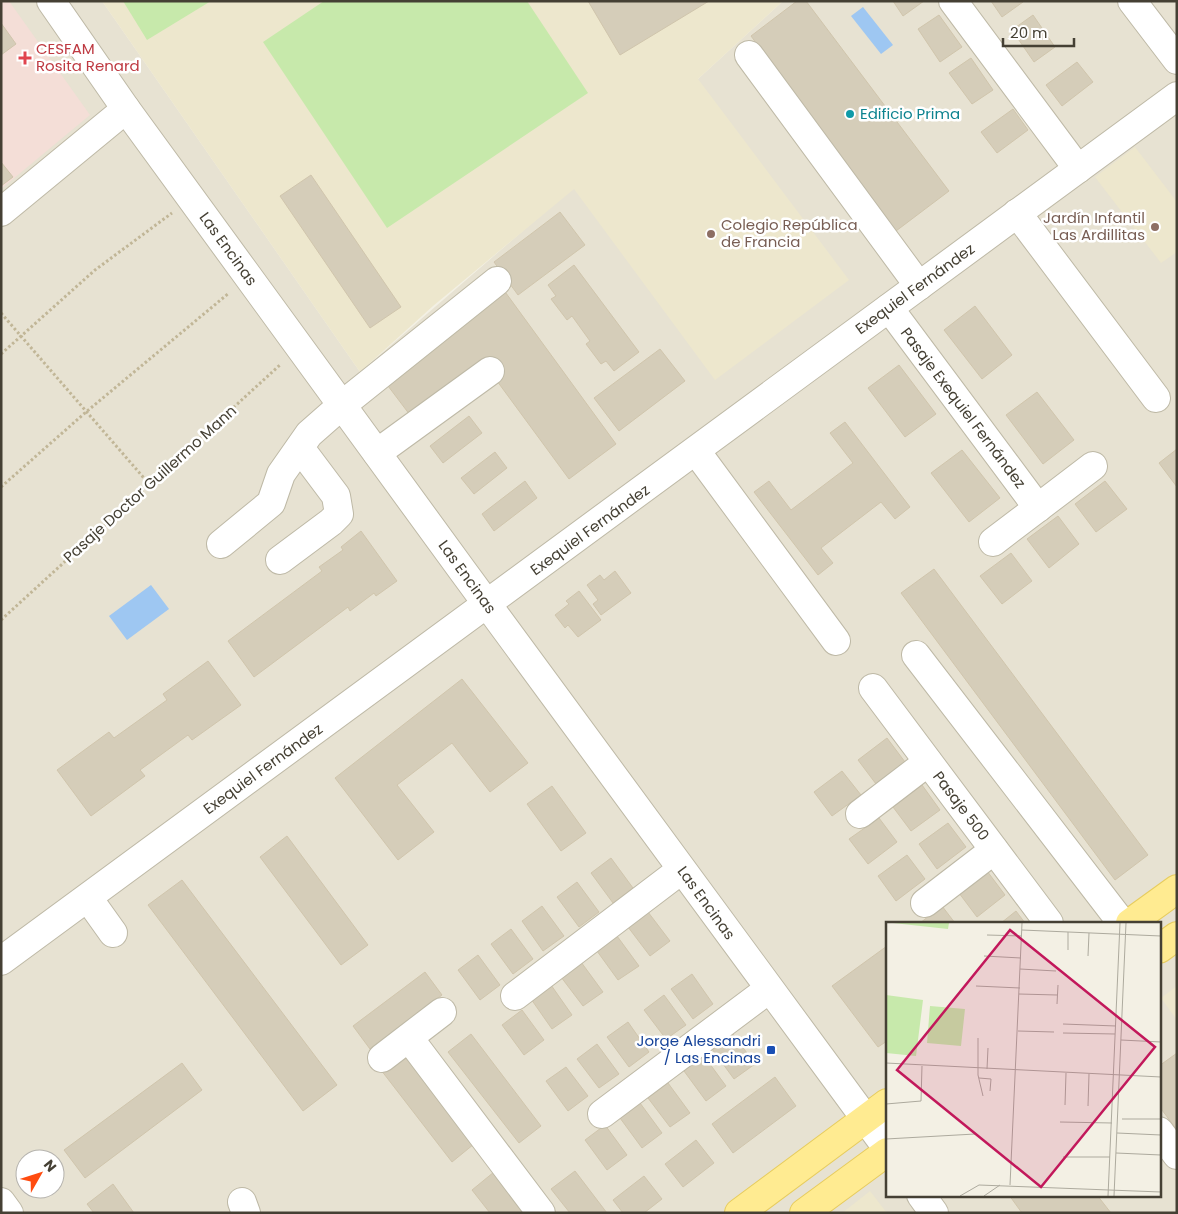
<svg xmlns="http://www.w3.org/2000/svg" width="1178" height="1214" font-family="Poppins,sans-serif">
<style>
.residential{fill:#e7e2d2;fill-rule:evenodd}
.education{fill:#ede7cd}
.medical{fill:#f4ded7}
.green{fill:#c7e9ab}
.water{fill:#9ec7f2}
.building{fill:#d5cdb9;stroke:#d0c5ac}
.lines{fill:none;stroke-linecap:round;stroke-linejoin:round}
.minor-casing{stroke:#beb9a6;stroke-width:30}
.major-casing{stroke:#e7cc5e;stroke-width:30}
.path{stroke:#c1b697;stroke-width:3;stroke-dasharray:2.5 2.5;stroke-linecap:butt}
.minor{stroke:#fff;stroke-width:28}
.major{stroke:#ffeb91;stroke-width:28}
.health-dot{fill:#e0444e;stroke:#fff;stroke-width:2}
.culture-dot{fill:#0f9aa8;stroke:#fff;stroke-width:2}
.education-dot{fill:#8d6e63;stroke:#fff;stroke-width:2}
.transit-dot{fill:#1a4fb4;stroke:#fff;stroke-width:2}
.labels{text-anchor:middle;stroke-width:5;stroke-linejoin:round;paint-order:stroke}
.health-label{font-size:15px;fill:#be3a42;stroke:#fff;text-anchor:start}
.culture-label{font-size:15px;fill:#0d838f;stroke:#fff;text-anchor:start}
.education-label{font-size:15px;fill:#785e54;stroke:#fff;text-anchor:end}
.street-label{font-size:15px;fill:#454034;stroke:#fff}
.transit-label{font-size:15px;fill:#164399;stroke:#fff;text-anchor:end}
.inset-road{fill:none;stroke:#adaa9e;stroke-width:1}
.view{fill:#c2185b;fill-opacity:0.15;stroke:#c2185b;stroke-width:2.5}
.inset-edge{fill:none;stroke:#454034;stroke-width:2.5}
</style>
<rect width="100%" height="100%" fill="#f3f0e4"/>
<path class="residential" d="M1 1H102L360 372 698 79 783 1H1177V1213H1ZM887 923H1159V1195H887ZM25 1159H55V1189H25Z"/>
<g class="education">
<polygon points="102,1 783,1 698,79 849,280 715,380 574,189 433,306 360,372"/>
<polygon points="1135,147 1177,202 1177,252 1161,263 1095,177"/>
<polygon points="1177,986 1177,1020 1161,998"/>
<polygon points="870,1191 887,1213 842,1213"/>
</g>
<polygon class="medical" points="1,1 9,1 90,115 1,189"/>
<g class="green">
<polygon points="123,1 211,1 147,40"/>
<polygon points="324,1 527,1 588,93 387,228 263,42"/>
</g>
<g class="water">
<polygon points="863,7 893,45 881,54 851,16"/>
<polygon points="151,585 169,609 127,640 109,616"/>
</g>
<g class="building">
<polygon points="588,1 709,1 620,55"/>
<polygon points="797,1 806,1 949,191 896,231 751,36"/>
<polygon points="893,1 924,1 903,16"/>
<polygon points="991,1 1023,1 1023,2 1002,17"/>
<polygon points="939,15 962,47 940,62 918,29"/>
<polygon points="1033,15 1055,47 1034,62 1012,30"/>
<polygon points="1,23 16,44 1,55"/>
<polygon points="971,58 993,90 972,104 949,73"/>
<polygon points="1077,62 1093,82 1062,106 1046,85"/>
<polygon points="1013,109 1028,130 997,153 981,132"/>
<polygon points="1,162 13,177 1,186"/>
<polygon points="311,175 401,307 370,328 280,196"/>
<polygon points="560,212 585,245 518,295 494,262"/>
<polygon points="574,265 639,352 614,371 606,361 601,364 586,344 590,341 572,316 567,320 551,299 556,296 548,285"/>
<polygon points="503,289 616,444 569,479 486,366 413,419 382,378"/>
<polygon points="975,306 1012,355 982,379 944,330"/>
<polygon points="660,349 685,381 619,431 594,398"/>
<polygon points="899,365 936,414 905,437 868,388"/>
<polygon points="1037,392 1074,440 1043,464 1006,415"/>
<polygon points="469,416 482,433 443,463 430,446"/>
<polygon points="845,422 910,507 895,519 881,502 821,548 833,563 818,575 754,492 769,481 791,510 853,463 830,433"/>
<polygon points="1177,449 1177,487 1159,463"/>
<polygon points="962,450 1000,498 969,522 931,473"/>
<polygon points="495,452 507,468 474,494 461,478"/>
<polygon points="525,481 537,498 494,531 482,514"/>
<polygon points="1105,481 1127,509 1096,532 1075,504"/>
<polygon points="1058,516 1079,544 1049,568 1027,539"/>
<polygon points="361,531 397,581 376,596 374,593 350,611 348,607 254,677 228,641 322,571 319,567 343,550 341,547"/>
<polygon points="1011,553 1032,581 1002,604 980,576"/>
<polygon points="934,569 1148,855 1115,880 901,593"/>
<polygon points="615,571 631,593 601,615 593,604 598,600 587,585 600,575 604,580"/>
<polygon points="579,591 601,620 578,637 568,625 565,628 555,615 569,604 566,601"/>
<polygon points="208,661 241,705 192,740 188,735 140,770 145,776 91,816 57,770 109,732 114,738 167,700 163,694"/>
<polygon points="462,679 528,763 490,792 452,743 397,785 434,832 398,860 335,778"/>
<polygon points="887,738 905,762 876,784 858,760"/>
<polygon points="842,771 861,795 832,816 814,792"/>
<polygon points="922,785 940,810 911,831 893,807"/>
<polygon points="552,786 586,833 561,851 527,804"/>
<polygon points="879,818 897,842 868,864 849,839"/>
<polygon points="948,823 966,847 937,869 919,844"/>
<polygon points="287,836 368,945 341,965 260,857"/>
<polygon points="907,855 925,879 896,901 878,876"/>
<polygon points="611,858 633,888 613,903 591,873"/>
<polygon points="987,871 1005,895 977,917 959,893"/>
<polygon points="182,880 337,1085 303,1111 148,905"/>
<polygon points="577,882 599,912 579,927 557,897"/>
<polygon points="542,906 564,936 543,951 522,921"/>
<polygon points="942,906 955,923 920,923"/>
<polygon points="1016,911 1025,923 1001,923"/>
<polygon points="648,912 670,941 650,956 628,927"/>
<polygon points="511,929 533,959 513,974 491,944"/>
<polygon points="617,936 639,966 618,980 597,951"/>
<polygon points="887,946 887,1041 878,1047 832,986"/>
<polygon points="478,955 500,985 480,1000 458,970"/>
<polygon points="581,962 603,992 583,1006 561,977"/>
<polygon points="425,972 442,995 370,1049 353,1026"/>
<polygon points="692,974 713,1004 693,1019 671,989"/>
<polygon points="551,985 572,1015 552,1029 531,999"/>
<polygon points="664,995 686,1025 666,1039 644,1010"/>
<polygon points="522,1010 544,1040 524,1055 502,1025"/>
<polygon points="628,1022 649,1052 629,1067 607,1037"/>
<polygon points="471,1034 541,1126 519,1143 448,1052"/>
<polygon points="733,1034 755,1064 734,1079 712,1049"/>
<polygon points="597,1044 619,1074 599,1088 577,1059"/>
<polygon points="404,1053 474,1144 452,1162 381,1070"/>
<polygon points="1177,1053 1177,1130 1159,1106 1159,1066"/>
<polygon points="704,1056 726,1086 706,1101 684,1071"/>
<polygon points="182,1063 202,1090 85,1178 64,1150"/>
<polygon points="566,1067 588,1096 568,1111 546,1081"/>
<polygon points="775,1077 796,1106 733,1153 712,1124"/>
<polygon points="668,1083 690,1113 670,1127 648,1098"/>
<polygon points="640,1103 662,1133 642,1148 620,1118"/>
<polygon points="605,1125 627,1155 607,1170 585,1140"/>
<polygon points="696,1140 714,1163 683,1187 665,1164"/>
<polygon points="575,1171 607,1213 570,1213 551,1189"/>
<polygon points="494,1172 526,1213 490,1213 472,1190"/>
<polygon points="644,1176 662,1199 644,1213 623,1213 613,1200"/>
<polygon points="113,1184 134,1213 94,1213 87,1204"/>
<polygon points="1009,1195 1097,1195 1111,1213 1022,1213"/>
</g>
<g class="lines">
<g class="minor-casing">
<g id="minor">
<polyline points="51,1 126,109 462,570 887,1148"/>
<polyline points="953,1 1078,169"/>
<polyline points="1132,1 1177,60"/>
<polyline points="749,55 919,286"/>
<polyline points="1,212 126,109"/>
<polyline points="1017,213 1156,398"/>
<polyline points="889,308 1038,508"/>
<polyline points="696,451 836,641"/>
<polyline points="377,453 490,371"/>
<polyline points="993,542 1093,466"/>
<polyline points="221,544 271,503 281,474 309,434 342,405 497,281"/>
<polyline points="280,560 331,522 339,514 336,496 300,448"/>
<polyline points="916,655 1122,923"/>
<polyline points="873,688 1049,923"/>
<polyline points="860,814 928,762"/>
<polyline points="88,898 113,933"/>
<polyline points="925,903 994,850"/>
<polyline points="1,961 1177,96"/>
<polyline points="515,996 681,870"/>
<polyline points="409,1038 541,1213"/>
<polyline points="382,1058 442,1012"/>
<polyline points="602,1114 769,989"/>
<polyline points="1159,1131 1177,1155"/>
<polyline points="921,1195 934,1213"/>
<polyline points="1,1202 9,1213"/>
<polyline points="242,1202 246,1213"/>
</g>
</g>
<g class="major-casing">
<g id="major">
<polyline points="1130,923 1177,889"/>
<polyline points="1159,949 1177,936"/>
<polyline points="739,1213 887,1103"/>
<polyline points="804,1213 887,1152"/>
</g>
</g>
<g class="path">
<polyline points="1,313 150,485"/>
<polyline points="1,354 95,270 172,213"/>
<polyline points="1,487 86,412 229,293"/>
<polyline points="1,620 281,364"/>
</g>
<use href="#minor" class="minor"/>
<use href="#major" class="major"/>
</g>
<path class="health-dot" d="M22.5 50.5h5v5h5v5h-5v5h-5v-5h-5v-5h5z"/>
<circle class="culture-dot" cx="850" cy="114" r="5"/>
<g class="education-dot">
<circle cx="1155" cy="227" r="5"/>
<circle cx="711" cy="234" r="5"/>
</g>
<rect class="transit-dot" x="766" y="1045" width="10" height="10" rx="2.5"/>
<g class="labels">
<g class="health-label">
<text x="36" y="54">CESFAM<tspan x="36" dy="17">Rosita Renard</tspan></text>
</g>
<g class="culture-label">
<text x="860" y="119">Edificio Prima</text>
</g>
<g class="education-label">
<text x="1145" y="223">Jardín Infantil<tspan x="1145" dy="17">Las Ardillitas</tspan></text>
<text x="721" y="230" text-anchor="start">Colegio República<tspan x="721" dy="17">de Francia</tspan></text>
</g>
<g class="street-label">
<text transform="translate(228 249) rotate(54)" y="5">Las Encinas</text>
<text transform="translate(915 289) rotate(-36)" y="5">Exequiel Fernández</text>
<text transform="translate(963 408) rotate(53)" y="5">Pasaje Exequiel Fernández</text>
<text transform="translate(150 484) rotate(-42)" y="5">Pasaje Doctor Guillermo Mann</text>
<text transform="translate(590 530) rotate(-36)" y="5">Exequiel Fernández</text>
<text transform="translate(467 577) rotate(54)" y="5">Las Encinas</text>
<text transform="translate(263 769) rotate(-36)" y="5">Exequiel Fernández</text>
<text transform="translate(961 806) rotate(53)" y="5">Pasaje 500</text>
<text transform="translate(706 903) rotate(54)" y="5">Las Encinas</text>
</g>
<g class="transit-label">
<text x="761" y="1046">Jorge Alessandri<tspan x="761" dy="17">/ Las Encinas</tspan></text>
</g>
</g>
<g transform="translate(886 922)">
<rect width="275" height="275" fill="#f3f0e4"/>
<path d="M7 1H63L62 7ZM0 73 37 78 30 134 0 131ZM44 84 79 87 75 124 41 121Z" fill="#c7e9ab"/>
<path class="inset-road" d="M136 8 275 14M101 13 136 14M182 28V10M98 34 135 36M202 34 203 11M134 47 170 49M90 64 134 66M133 72 171 73M171 82 172 63M177 102 230 104M132 109 168 110M177 111 229 112M92 116V153L97 174M235 118 275 120M0 141 275 155M101 147 102 126M93 156 105 157 104 169M0 182 35 179 36 144M179 183 180 151M202 184 203 152M236 197H275M174 200 226 201M231 211 275 213M0 217 89 212M230 231 275 233M177 235H224M124 263 136 1M74 274 93 263 275 270M98 274 114 263M222 274 234 1M228 274 240 1"/>
<path class="view" d="M124 8 269 125 155 265 11 148Z"/>
<rect width="275" height="275" class="inset-edge"/>
</g>
<rect width="1178" height="1214" fill="none" stroke="#454034" stroke-width="5"/>
<g transform="translate(40 1174) rotate(51)"><circle r="24" fill="#ffffff" stroke="#b5b3ae"/>
<path d="M0-4L9 19L0 12L-9 19Z" fill="#ff4b0f"/>
<text y="-8" font-size="14" font-weight="bold" text-anchor="middle" fill="#454034">N</text>
</g>
<path d="M1003 38v8h71v-8" fill="none" stroke="#454034" stroke-width="2.5"/>
<text x="1010" y="38" font-size="15" fill="#454034" stroke="#ffffff" stroke-width="4" paint-order="stroke">20 m</text>
</svg>
